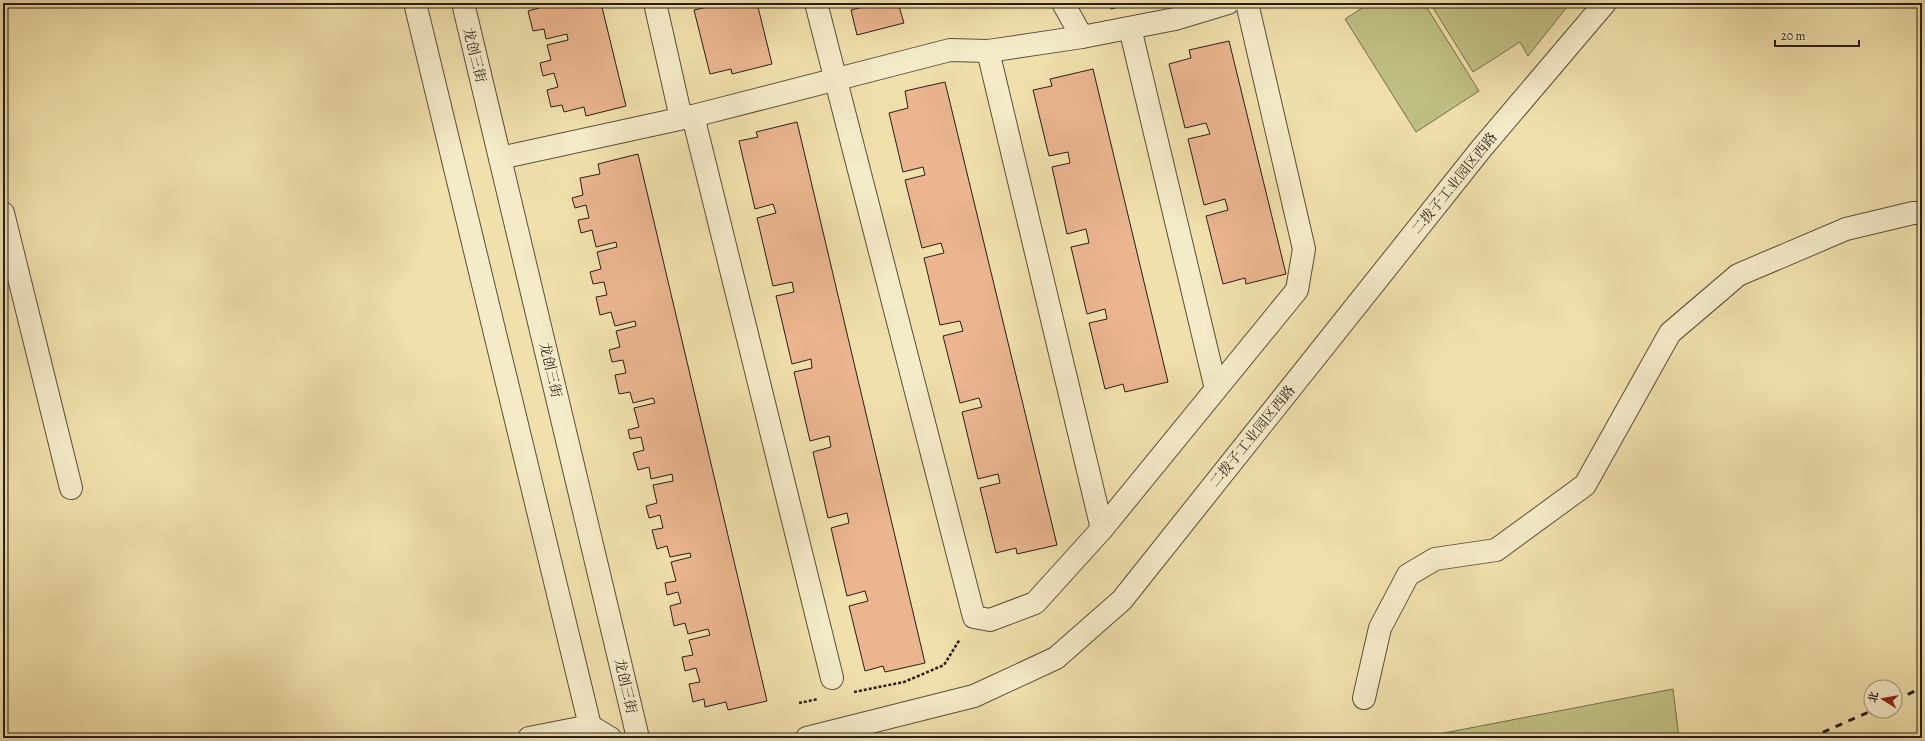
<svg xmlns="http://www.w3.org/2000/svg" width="1925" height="741" font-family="Alegreya,'Noto Serif SC',serif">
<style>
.green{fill:#c0c084;stroke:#746f4e}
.building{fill:#eab58f;stroke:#281e17}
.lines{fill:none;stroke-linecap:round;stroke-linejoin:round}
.minor-casing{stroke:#5a4e3c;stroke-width:24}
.path{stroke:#281e17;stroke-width:2.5;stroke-dasharray:3 2;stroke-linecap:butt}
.minor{stroke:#f5ebc9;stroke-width:22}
.rail{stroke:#281e17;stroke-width:3;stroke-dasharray:7 7;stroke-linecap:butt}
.labels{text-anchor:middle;stroke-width:3.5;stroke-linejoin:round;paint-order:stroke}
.street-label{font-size:14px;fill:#281e17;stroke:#f5ebc9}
</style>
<rect width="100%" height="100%" fill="#f0e0ac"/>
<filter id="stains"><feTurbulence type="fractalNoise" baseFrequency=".005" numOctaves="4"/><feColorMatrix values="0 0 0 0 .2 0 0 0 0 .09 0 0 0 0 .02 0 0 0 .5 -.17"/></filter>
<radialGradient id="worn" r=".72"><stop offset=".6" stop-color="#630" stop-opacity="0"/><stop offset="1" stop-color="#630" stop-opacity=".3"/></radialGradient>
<g class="green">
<polygon points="1370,3 1424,3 1479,91 1416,132 1345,19"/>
<polygon points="1430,3 1570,3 1528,56 1520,42 1473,72"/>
<polygon points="1673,689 1679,738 1418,738"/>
</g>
<g class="building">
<polygon points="538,3 601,3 626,106 586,116 584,107 564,112 562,105 551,107 547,90 558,87 554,73 543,76 540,63 551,60 547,45 568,40 567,34 546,39 544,29 533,31 528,11 539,8"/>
<polygon points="715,3 757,3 772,64 732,74 731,69 710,74 694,10 716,5"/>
<polygon points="866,3 898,3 904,23 857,35 851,10 867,6"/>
<polygon points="1109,3 1133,3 1111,9"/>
<polygon points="1229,41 1286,274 1246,284 1245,278 1223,284 1206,216 1228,210 1225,199 1204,205 1188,139 1210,134 1206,123 1185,128 1169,64 1191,58 1189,50"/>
<polygon points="1093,69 1168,382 1125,392 1123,384 1105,389 1089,323 1107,319 1105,309 1087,314 1071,247 1089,243 1086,229 1067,234 1052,167 1070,163 1068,152 1049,156 1033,90 1052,86 1050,79"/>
<polygon points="945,82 1057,545 1017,554 1016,548 996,553 980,488 1000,483 998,474 978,479 962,412 982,407 979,398 960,403 943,336 963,331 960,321 940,325 924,258 944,253 941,243 922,248 905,180 925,175 923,167 903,172 889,113 908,108 905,91"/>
<polygon points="797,122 925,663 885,672 883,666 865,671 849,606 868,601 865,591 847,596 831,528 849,523 847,513 828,518 813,452 831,447 829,436 810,441 794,372 812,368 811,359 792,364 776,296 794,292 792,282 773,286 757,218 776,213 773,204 755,209 739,141 758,137 756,132"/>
<polygon points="638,154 767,701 728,710 726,702 705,707 704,699 693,702 689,684 700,682 696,668 685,671 682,657 693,655 689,640 710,635 708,629 688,634 685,623 674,626 670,606 681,603 678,592 667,595 665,583 676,581 671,562 691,557 690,553 670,557 667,546 657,549 652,530 663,528 660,515 649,518 646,506 657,503 653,485 673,481 672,474 651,479 649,467 638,470 633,453 644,450 641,437 630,439 628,430 639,427 634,408 655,403 653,398 633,403 630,392 619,394 615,375 626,373 623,360 612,362 609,350 620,347 616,331 636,326 635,321 615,326 611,312 600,315 596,297 607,295 604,282 593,284 590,272 601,269 597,252 617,247 616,242 596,247 592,230 581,233 578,220 589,218 586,205 575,208 572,198 583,195 580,178 600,174 598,164"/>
</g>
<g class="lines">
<g class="minor-casing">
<g id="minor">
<polyline points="415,3 590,726"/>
<polyline points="463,3 638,738"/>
<polyline points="655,3 681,118"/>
<polyline points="816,3 974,617 990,620 1035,603 1102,529 1297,290 1304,249 1247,3"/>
<polyline points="1063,3 1082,37"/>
<polyline points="1130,28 1216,389"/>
<polyline points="988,51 1102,529"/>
<polyline points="693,116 832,678"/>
<polyline points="500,158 693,116 950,50 988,51 1082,37 1175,19 1228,3"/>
<polyline points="3,213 71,488"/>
<polyline points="1364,698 1380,628 1408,575 1435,559 1496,550 1585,485 1670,333 1738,275 1846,229 1913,213 1922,213"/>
<polyline points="590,726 610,738"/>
<polyline points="529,738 590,726"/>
<polyline points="807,738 974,696 1056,658 1122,600 1481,149 1605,3"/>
</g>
</g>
<g class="path">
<polyline points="854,692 904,682 944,665 960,639"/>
<polyline points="799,703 818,699"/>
</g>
<use href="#minor" class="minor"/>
<g class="rail">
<polyline points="1895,700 1922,688"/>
<polyline points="1810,738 1871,711"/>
</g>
</g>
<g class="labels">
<g class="street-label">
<text transform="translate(475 55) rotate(76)" y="5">龙创三街</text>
<text transform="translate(1454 183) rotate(-51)" y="5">二拨子工业园区西路</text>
<text transform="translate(551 370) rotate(77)" y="5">龙创三街</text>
<text transform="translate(1252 436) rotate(-51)" y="5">二拨子工业园区西路</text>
<text transform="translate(626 686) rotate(77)" y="5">龙创三街</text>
</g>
</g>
<rect width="1925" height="741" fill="none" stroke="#f0e0ac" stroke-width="16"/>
<rect x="4" y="4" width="1917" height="733" fill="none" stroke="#281e17" stroke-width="2"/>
<rect x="8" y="8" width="1909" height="725" fill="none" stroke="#281e17"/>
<g transform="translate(1883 699) rotate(281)"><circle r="19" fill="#f5ebc9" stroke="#a39982"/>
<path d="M0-3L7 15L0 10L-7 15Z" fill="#8f2418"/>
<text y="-6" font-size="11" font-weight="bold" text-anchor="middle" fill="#281e17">北</text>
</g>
<path d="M1775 40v6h84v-6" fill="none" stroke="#281e17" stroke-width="2"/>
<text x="1781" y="40" font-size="12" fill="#281e17" stroke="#f5ebc9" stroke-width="3" paint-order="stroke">20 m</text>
<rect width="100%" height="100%" filter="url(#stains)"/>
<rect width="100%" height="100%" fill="url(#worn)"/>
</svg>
